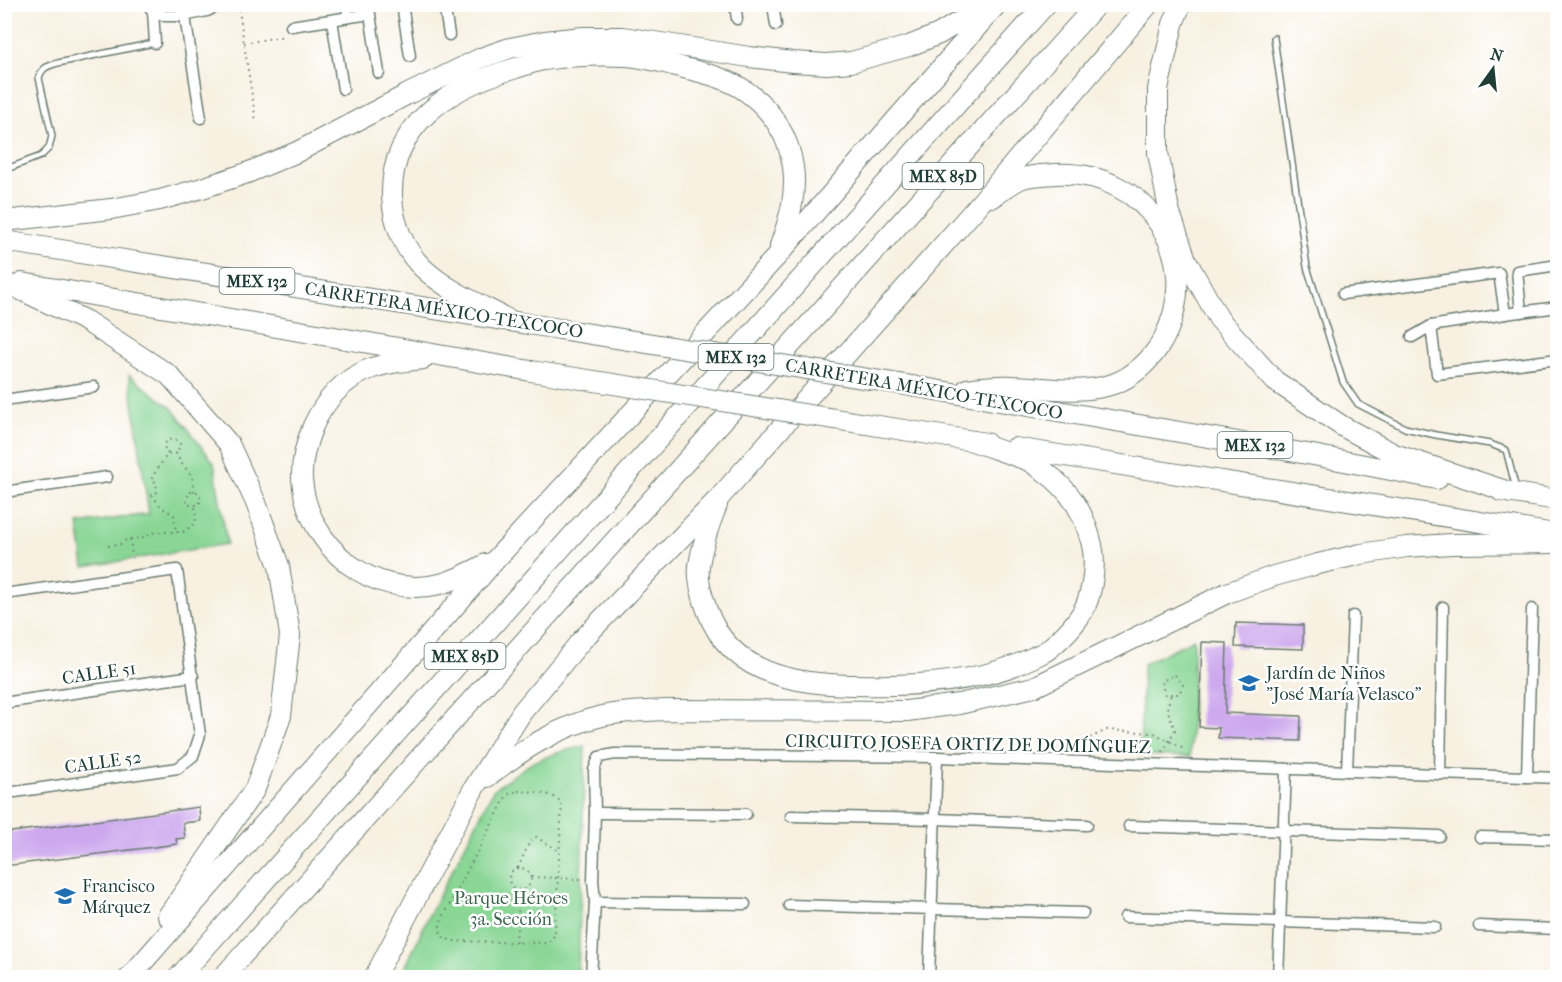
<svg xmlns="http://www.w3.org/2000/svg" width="1562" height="982" font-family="'IM FELL French Canon',serif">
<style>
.green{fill:#89d695;stroke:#548a64;stroke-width:1.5}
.building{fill:#cda8ee}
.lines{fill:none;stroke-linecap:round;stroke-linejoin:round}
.lane-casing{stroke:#6b7c71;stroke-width:8}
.street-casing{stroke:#6b7c71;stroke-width:13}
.highway-casing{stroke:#6b7c71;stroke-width:22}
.path{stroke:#6b7c71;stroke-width:2;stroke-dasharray:1.5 4.5;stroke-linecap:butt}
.lane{stroke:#fff;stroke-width:5}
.street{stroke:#fff;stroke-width:10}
.highway{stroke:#fff;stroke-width:20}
.highway-bridge-casing{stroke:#6b7c71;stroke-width:22;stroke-linecap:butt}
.highway-bridge{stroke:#fff;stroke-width:20}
.labels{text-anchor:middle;stroke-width:5;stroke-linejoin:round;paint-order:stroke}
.shield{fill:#fff;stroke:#627771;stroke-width:1.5}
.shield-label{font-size:16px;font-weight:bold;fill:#1f3d34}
.street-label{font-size:18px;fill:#1f3d34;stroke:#fff}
.poi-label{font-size:18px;fill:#1f3d34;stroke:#fff;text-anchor:start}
.park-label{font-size:18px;fill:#3a634c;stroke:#fff}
</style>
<rect width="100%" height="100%" fill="#fff"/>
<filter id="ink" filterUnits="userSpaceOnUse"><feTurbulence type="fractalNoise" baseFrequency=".0167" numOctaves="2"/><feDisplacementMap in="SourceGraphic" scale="12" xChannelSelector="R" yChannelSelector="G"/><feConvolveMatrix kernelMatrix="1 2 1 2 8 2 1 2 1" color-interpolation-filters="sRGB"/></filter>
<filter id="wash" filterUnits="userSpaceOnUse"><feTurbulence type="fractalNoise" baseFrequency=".008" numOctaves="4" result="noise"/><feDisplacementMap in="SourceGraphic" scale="24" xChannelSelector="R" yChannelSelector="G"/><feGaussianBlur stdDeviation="1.35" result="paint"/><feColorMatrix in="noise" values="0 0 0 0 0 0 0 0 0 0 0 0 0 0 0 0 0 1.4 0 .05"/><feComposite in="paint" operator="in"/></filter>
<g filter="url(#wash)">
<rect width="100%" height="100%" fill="#f8f1e2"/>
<g class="green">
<polygon points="129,375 173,409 214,463 227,544 84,567 78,524 149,514"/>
<polygon points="1194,639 1190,757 1140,755 1143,664"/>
<polygon points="585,746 578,977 401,977 428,917 494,789 533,762 563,751"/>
</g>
<g id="blocks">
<g class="building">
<polygon points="1236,623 1303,625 1303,649 1235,647"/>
<polygon points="1202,642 1227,643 1225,713 1301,716 1300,741 1218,738 1219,728 1199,727"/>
<polygon points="199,807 200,821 183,823 185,838 176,839 177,844 4,866 4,833"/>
</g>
</g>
</g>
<g filter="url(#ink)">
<use href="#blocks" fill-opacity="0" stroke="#6b7c71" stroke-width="1.5"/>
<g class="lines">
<g class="lane-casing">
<g id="lane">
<polyline points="1274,38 1307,267 1343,382 1358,404 1405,428 1436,435 1490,444 1506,450 1516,489"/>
<path d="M4 170 41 156 49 148 52 136 39 78C42 67 48 66 58 63L154 43"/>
</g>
</g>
<g class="street-casing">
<g id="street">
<polyline points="147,4 153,11 165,16 184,16 207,11 222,4"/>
<polyline points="183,4 201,118"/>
<polyline points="347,4 348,17"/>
<polyline points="402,4 410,56"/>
<polyline points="444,4 449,35"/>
<polyline points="735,4 737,19"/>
<polyline points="773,4 776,25"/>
<polyline points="153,11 155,43"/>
<polyline points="332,20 343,89"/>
<polyline points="291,26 370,14 379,73"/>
<polyline points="1343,294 1499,273 1505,314"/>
<polyline points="1521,312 1517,271 1558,265"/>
<polyline points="1431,326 1437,374 1558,359"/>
<polyline points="1412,337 1431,326 1505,314 1558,307"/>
<polyline points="4,400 94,387"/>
<polyline points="4,492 107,477"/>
<polyline points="4,594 177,570 200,735 193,756 178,768 15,792"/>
<polyline points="10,702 193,676"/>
<polyline points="1347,771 1353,616"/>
<polyline points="1440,774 1443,607"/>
<polyline points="1527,777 1532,609"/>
<polyline points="595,813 746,814"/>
<polyline points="791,816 935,819 1087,825"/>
<polyline points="1129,826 1439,836"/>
<polyline points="1480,837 1558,839"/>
<polyline points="595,902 745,904"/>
<polyline points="789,905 1083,913"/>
<polyline points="1125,917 1435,927"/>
<polyline points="1479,926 1558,929"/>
<polyline points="591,978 595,902 593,880 595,813 594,770 599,757 615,754 937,757 1558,778"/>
<polyline points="929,978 937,757"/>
<polyline points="1278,978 1286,769"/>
</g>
</g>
<g class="highway-casing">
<g id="highway">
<polyline points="1181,4 1173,24 1158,89 1158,153 1169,210 1186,260 1219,319 1275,381 1342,426 1394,454 1512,493"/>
<polyline points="4,221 111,209 160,200 202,188 247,173 297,152 406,95 481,58 510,48 545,41 583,37 623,37 749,57 793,62 827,64 851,62 909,46 939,34 967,17 979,4"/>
<polyline points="4,241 560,329"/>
<polyline points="4,282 86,321 169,375 229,444 256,503 279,566 290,635 281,716 255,789 168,916"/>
<polyline points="22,283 531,371"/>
<path d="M509 320C481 305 448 291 424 269 404 251 393 222 392 196 390 124 452 86 513 69 523 66 533 62 544 60 570 56 599 55 625 56 646 57 668 64 688 69 708 74 730 79 747 92 771 109 789 136 793 167 797 195 789 220 780 246"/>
<path d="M423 359C404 361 383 363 365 371 341 382 324 402 313 426 306 443 301 461 302 479 307 547 372 600 440 584 456 580 471 572 486 564"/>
<polyline points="912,386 1313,455 1437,479"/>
<path d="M967 389C982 387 997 385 1013 386 1045 387 1081 395 1113 384 1134 377 1152 359 1163 340 1206 258 1147 170 1056 174 1045 175 1031 175 1020 179 1011 183 1002 191 993 197"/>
<polyline points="904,430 986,443"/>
<polyline points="1015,448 1555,534"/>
<polyline points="1501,491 1558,500"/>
<path d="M717 505C709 525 702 544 699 566 697 580 702 596 707 610 735 688 824 686 894 685 941 684 992 678 1034 657 1040 654 1046 652 1050 648 1063 637 1078 622 1085 607 1093 590 1096 562 1092 545 1084 512 1071 491 1044 471 1039 468 1034 464 1029 461 1011 454 992 448 973 441"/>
<path d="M487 777C522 750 559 726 602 716 623 711 645 711 667 710L907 711 959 704 1034 687 1227 593 1274 576 1318 564 1361 554 1407 547 1451 544 1558 543"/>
<polyline points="129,978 497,558 777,256 997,4"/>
<polyline points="178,978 1046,4"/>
<polyline points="222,978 1097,4"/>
<polyline points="374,978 474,788 522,712 581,641 719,498 976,208 1149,4"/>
</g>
</g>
<g class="path">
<polyline points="238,4 256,122"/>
<polyline points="244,43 285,36"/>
<polyline points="176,453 181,463 189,472 193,480 194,492"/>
<polyline points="168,454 164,447 167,440 175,439 181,445 176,453 168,454 157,469 151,480 156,482 157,492 152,495 161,507 174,515 176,533"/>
<polygon points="190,492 197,492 201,498 199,505 188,505 186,499"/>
<polyline points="130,539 133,563"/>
<polyline points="108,546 119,545 126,540 148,536 155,532 183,532 196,523 195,505"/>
<polygon points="1175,675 1183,685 1179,694 1164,694 1162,681"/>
<polyline points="1071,750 1072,746 1107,730 1154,733 1182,748 1184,752"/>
<polyline points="1163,752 1175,730 1167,709 1171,694"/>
<path d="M518 791C534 792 549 791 562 803L555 933 552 940 546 943 452 941 444 938 440 931V923L507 795Z"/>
<polyline points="518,868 529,843 536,837 559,851"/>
<circle cx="520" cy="879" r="11"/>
<polyline points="531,877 582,879"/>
<polyline points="516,942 520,889"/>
</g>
<use href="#lane" class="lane"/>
<use href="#street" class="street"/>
<use href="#highway" class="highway"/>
<g class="highway-bridge-casing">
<g id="highway-bridge">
<polyline points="560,329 912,386"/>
<polyline points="531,371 904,430"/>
</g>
</g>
<use href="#highway-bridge" class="highway-bridge"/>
</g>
</g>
<defs>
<g id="school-bare" transform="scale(1.62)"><path d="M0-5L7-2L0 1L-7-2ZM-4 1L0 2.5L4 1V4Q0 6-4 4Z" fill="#1f6fb2" stroke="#fff" stroke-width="2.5" paint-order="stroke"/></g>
</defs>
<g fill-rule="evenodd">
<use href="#school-bare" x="1249" y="683"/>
<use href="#school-bare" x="65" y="896"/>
</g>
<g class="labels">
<g class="shield">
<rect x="902.5" y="163" width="81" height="26" rx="4.5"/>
<rect x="219.5" y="268" width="75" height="26" rx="4.5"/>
<rect x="698.5" y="344" width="75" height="26" rx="4.5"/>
<rect x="1217.5" y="432" width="75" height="26" rx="4.5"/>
<rect x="424.5" y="643" width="81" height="26" rx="4.5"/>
</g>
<g class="shield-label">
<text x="943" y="182">MEX 85D</text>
<text x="257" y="287">MEX 132</text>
<text x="736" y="363">MEX 132</text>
<text x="1255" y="451">MEX 132</text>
<text x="465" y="662">MEX 85D</text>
</g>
<g class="street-label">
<text transform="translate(444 310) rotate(9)" y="6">CARRETERA MÉXICO-TEXCOCO</text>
<text transform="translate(924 389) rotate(10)" y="6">CARRETERA MÉXICO-TEXCOCO</text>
<text transform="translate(99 673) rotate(-8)" y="6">CALLE 51</text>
<text transform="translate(968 744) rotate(1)" y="6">CIRCUITO JOSEFA ORTIZ DE DOMÍNGUEZ</text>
<text transform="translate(103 762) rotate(-8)" y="6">CALLE 52</text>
</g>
<g class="poi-label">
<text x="1266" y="679">Jardín de Niños<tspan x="1266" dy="21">"José María Velasco"</tspan></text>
<text x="82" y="892">Francisco<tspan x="82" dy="21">Márquez</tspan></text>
</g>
<g class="park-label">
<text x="511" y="904">Parque Héroes<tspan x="511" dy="21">3a. Sección</tspan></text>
</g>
</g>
<rect width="1562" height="982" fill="none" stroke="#fff" stroke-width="24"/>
<g transform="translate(1493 69) rotate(15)" stroke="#ffffff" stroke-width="4.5" paint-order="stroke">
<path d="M0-4.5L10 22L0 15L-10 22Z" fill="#1f3d34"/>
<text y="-9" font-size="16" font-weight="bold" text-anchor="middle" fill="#1f3d34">N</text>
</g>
</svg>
